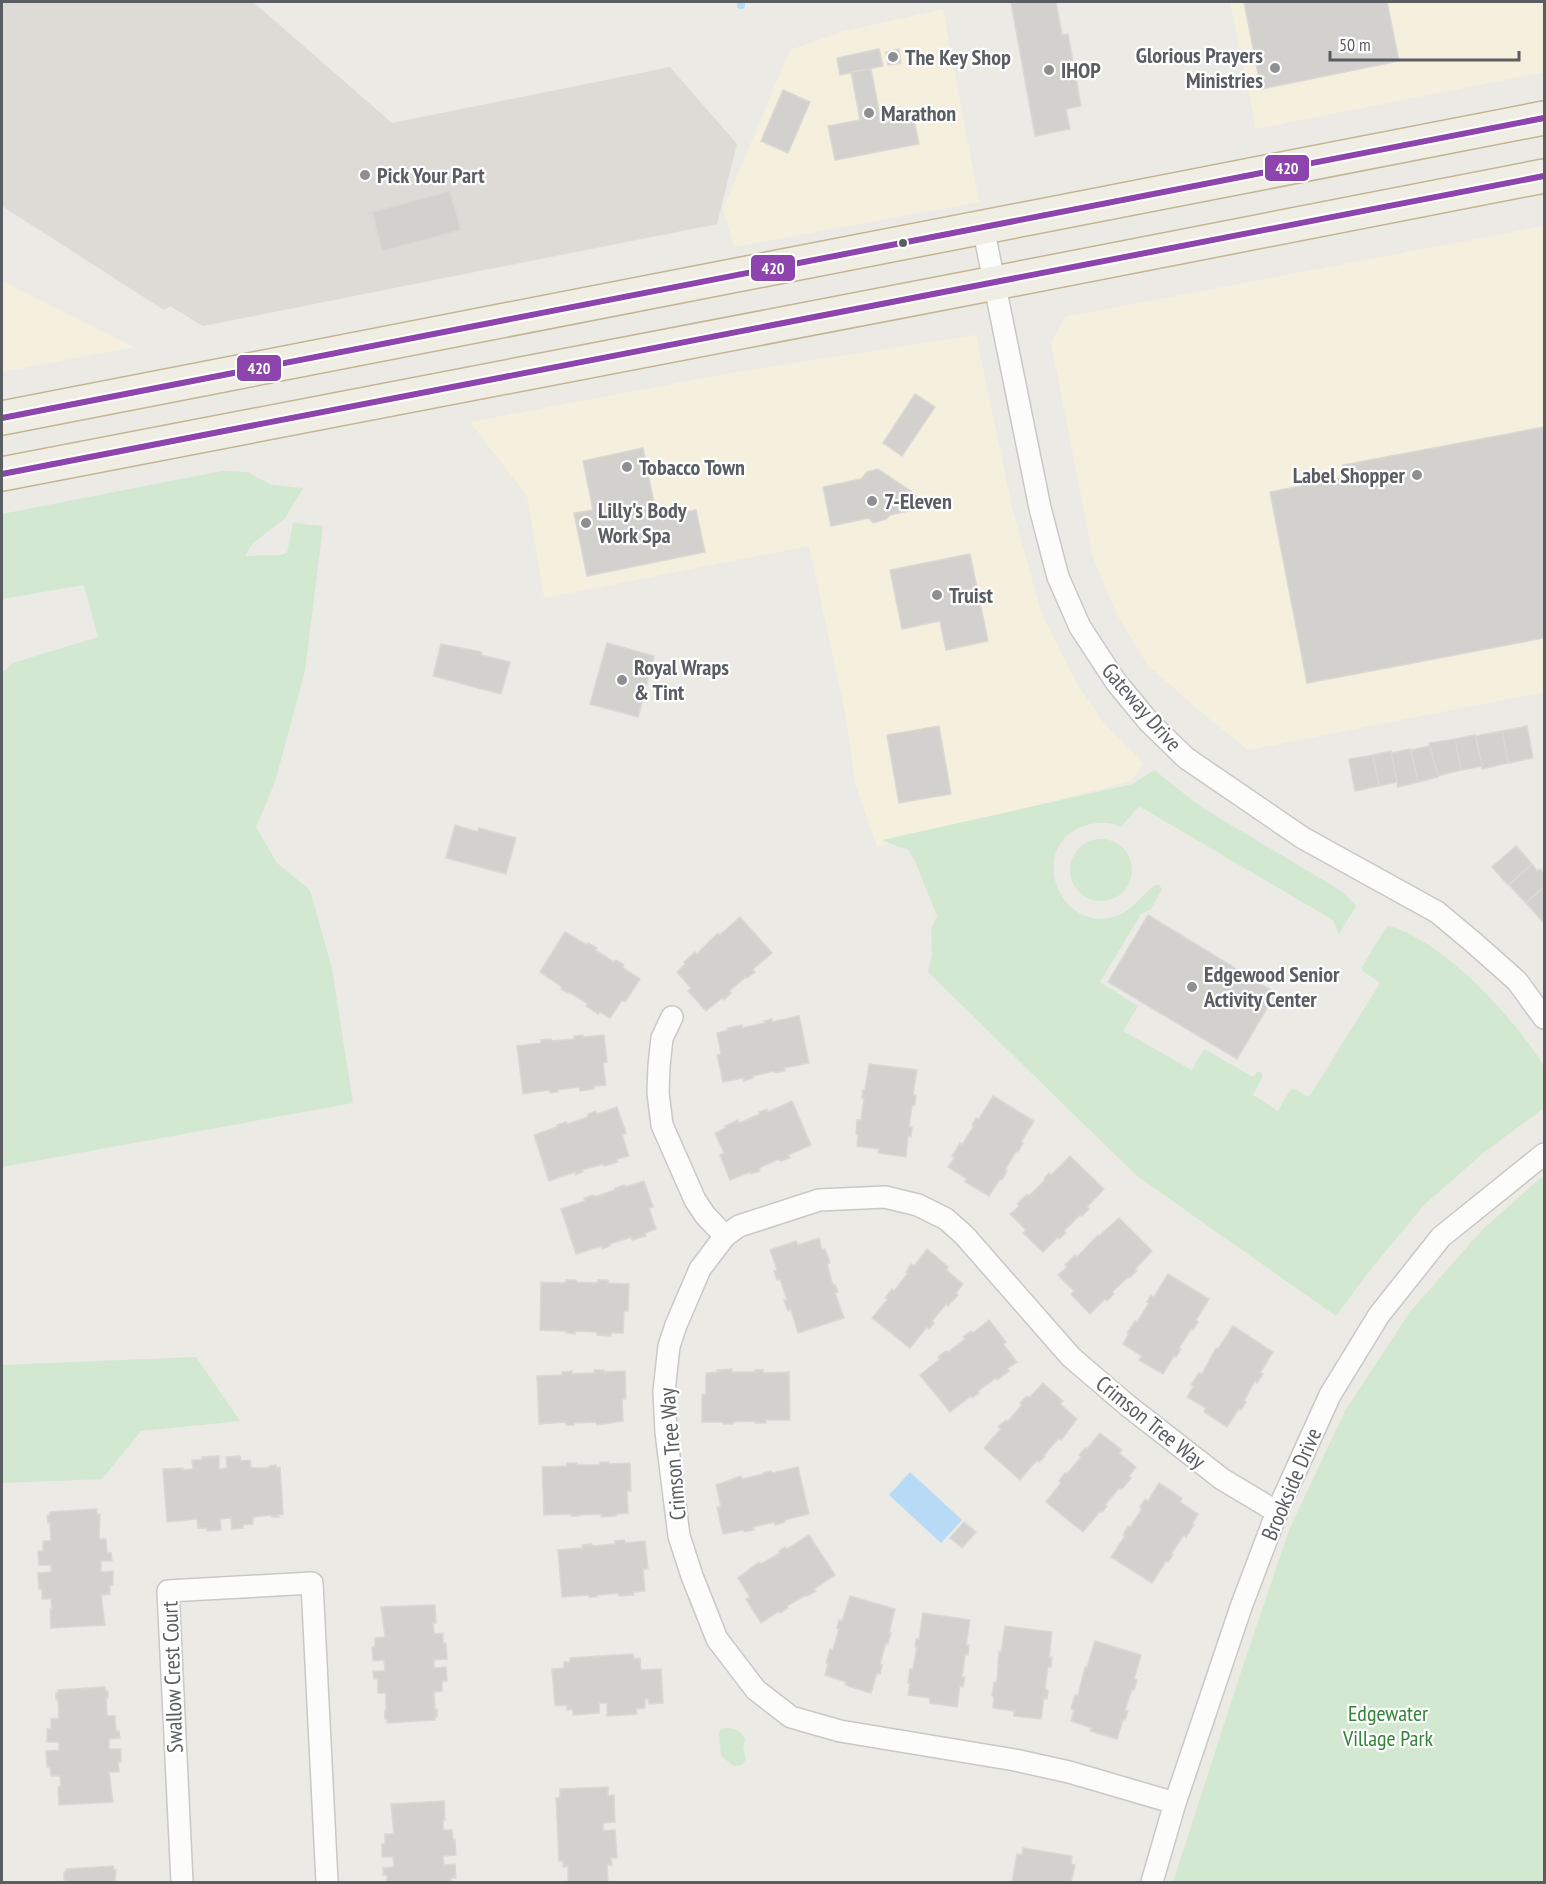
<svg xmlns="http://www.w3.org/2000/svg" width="1546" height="1884" font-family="'PT Sans Narrow',sans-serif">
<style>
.commercial{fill:#f5f0dd}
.industrial{fill:#dcdbd6}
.green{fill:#d2e8d0}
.water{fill:#b7dbf7}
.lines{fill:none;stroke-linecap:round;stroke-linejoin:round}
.stream{stroke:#b7dbf7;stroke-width:8}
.building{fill:#d2d1ce;stroke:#dad8d4;stroke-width:1.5}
.minor-casing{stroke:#c8c8c7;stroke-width:24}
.trunk-casing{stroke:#c3b492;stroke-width:36}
.minor{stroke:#fcfcfb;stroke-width:21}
.trunk{stroke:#f0eee4;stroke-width:33}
.bus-1-casing{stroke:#fff;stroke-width:10}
.bus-1{stroke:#8e44ad;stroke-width:6}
.poi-dot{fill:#8d8f90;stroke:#fff;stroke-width:2}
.bus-dot{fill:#5a5e63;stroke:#fff;stroke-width:2}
.labels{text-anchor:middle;stroke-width:4.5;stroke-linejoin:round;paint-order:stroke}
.poi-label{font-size:22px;font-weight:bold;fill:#5a5e63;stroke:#fff;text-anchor:start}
.street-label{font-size:22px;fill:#5a5e63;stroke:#fff}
.park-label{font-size:22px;fill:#328337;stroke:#fff}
.line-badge{stroke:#fff;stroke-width:2}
.badge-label{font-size:16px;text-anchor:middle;font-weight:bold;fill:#fff}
</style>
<rect width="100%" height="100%" fill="#ebeae5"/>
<g class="commercial">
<polygon points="1230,2 1544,2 1544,72 1256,129"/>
<polygon points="943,9 979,202 734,247 723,209 790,50 841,32"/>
<polygon points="1544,226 1544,692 1248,750 1196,708 1147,664 1115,611 1093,557 1051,343 1065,317"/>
<polygon points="2,281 134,347 2,372"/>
<polygon points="976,335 1013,511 1041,612 1075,681 1103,722 1143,763 1131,781 877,847 855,783 847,722 809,546 544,598 527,496 470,422 736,372"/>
</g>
<polygon class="industrial" points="2,2 253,2 392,123 670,67 737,144 717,224 203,326 170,306 164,310 2,206"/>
<g class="green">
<polygon points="222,471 248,472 271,485 303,488 285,518 252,544 245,556 280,555 287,553 293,523 323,526 305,671 275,782 256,827 277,863 310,890 332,969 353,1103 2,1167 2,673 13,663 98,637 84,585 2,599 2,514"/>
<path d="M1154 770 1201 807 1343 892 1356 906 1339 934 1333 920 1139 806 1121 827C1108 821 1094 822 1081 827 1025 851 1063 938 1119 915 1132 910 1143 894 1155 885H1159L1162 889 1151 909 1141 914 1100 982 1138 1006 1123 1031 1192 1070 1204 1049 1253 1077 1258 1071 1262 1073V1078L1253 1095 1278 1111 1290 1090 1294 1089 1309 1097 1380 983 1363 971 1362 967 1387 926H1390C1443 944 1492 996 1526 1040 1532 1048 1540 1058 1544 1067 1546 1076 1545 1098 1544 1108L1483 1153 1424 1205 1370 1270 1336 1316 1137 1176 928 972 932 954 931 930 937 916 915 861 908 849 896 846 882 840 1133 784Z"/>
<circle cx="1101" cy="870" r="31"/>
<polygon points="1544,1175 1544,1882 1173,1882 1241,1672 1289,1530 1345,1411 1409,1313 1482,1230"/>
<polygon points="196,1357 240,1421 141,1431 102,1479 2,1483 2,1365"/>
<path d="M726 1728C735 1728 741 1731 745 1739L743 1747 746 1759 742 1765 734 1766 721 1756 719 1733 721 1729Z"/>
</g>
<polygon class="water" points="910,1472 962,1520 941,1543 889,1495"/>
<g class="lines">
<polyline class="stream" points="741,5 741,2"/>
</g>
<g class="building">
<polygon points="1011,2 1056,2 1062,35 1068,34 1081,106 1066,109 1070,129 1035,136"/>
<polygon points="1244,2 1387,2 1399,61 1261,89"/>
<polygon points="879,49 883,66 840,75 837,58"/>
<polygon points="899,49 901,63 888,65 886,52"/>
<polygon points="871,69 880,116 912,110 919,144 835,160 828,126 860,120 851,72"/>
<polygon points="783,90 810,102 788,153 761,141"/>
<polygon points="450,191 461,230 382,251 372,212"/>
<polygon points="915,394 935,407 902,456 883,443"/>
<polygon points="1544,427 1544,638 1307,683 1270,492 1346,477 1343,465"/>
<polygon points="643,448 657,518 696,510 705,552 587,576 574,513 593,510 583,461"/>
<polygon points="878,469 915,494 918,509 890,515 886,519 873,523 869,518 831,526 823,487 861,479 867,472"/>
<polygon points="970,554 988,641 946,650 940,621 902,629 890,570"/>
<polygon points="607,643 654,656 638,717 590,704"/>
<polygon points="441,644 482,652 481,655 510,662 501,694 433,676"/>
<polygon points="939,726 951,794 899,803 887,735"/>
<polygon points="1527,726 1533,758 1508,763 1502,731"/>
<polygon points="1502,731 1508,763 1482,769 1476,736"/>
<polygon points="1475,735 1482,766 1461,770 1455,739"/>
<polygon points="1455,739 1461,770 1437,776 1429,743"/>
<polygon points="1430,746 1438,777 1418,782 1411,750"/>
<polygon points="1410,749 1418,782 1398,787 1391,753"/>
<polygon points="1391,751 1397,782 1379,786 1373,755"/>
<polygon points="1373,755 1379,786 1355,791 1349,759"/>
<polygon points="455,825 478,832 479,828 516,838 506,874 446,858"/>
<polygon points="1516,846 1532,864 1508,885 1492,867"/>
<polygon points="1532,864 1537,871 1540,869 1544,874 1544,887 1526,903 1527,904 1509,885"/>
<polygon points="1544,887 1544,923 1526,903"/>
<polygon points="1148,915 1276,993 1237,1059 1108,982"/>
<polygon points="740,917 772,953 753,969 755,972 747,978 746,977 729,991 731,993 724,1000 722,998 706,1011 688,991 691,988 677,972 685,964 684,962 695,952 697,954 718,933 720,935"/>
<polygon points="565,932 587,945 588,943 597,948 595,950 614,962 616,960 624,965 622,967 640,979 625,1002 622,1000 610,1018 600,1012 598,1014 586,1006 588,1004 569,992 568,993 561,989 562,987 540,972"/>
<polygon points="799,1016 809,1063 784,1068 785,1071 775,1073 774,1071 753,1076 753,1078 744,1081 743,1078 723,1082 717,1055 721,1054 717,1033 728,1030 728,1028 742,1025 742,1028 765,1023 764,1021 772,1019 772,1022"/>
<polygon points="583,1035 583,1037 604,1035 607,1062 603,1063 606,1085 594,1086 594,1089 580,1091 579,1087 557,1090 558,1092 550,1093 549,1090 523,1094 517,1046 541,1043 541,1040 551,1039 552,1041 574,1039 574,1036"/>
<polygon points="869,1064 917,1070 913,1095 916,1095 915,1105 912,1105 909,1127 912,1127 911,1137 908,1136 906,1157 878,1153 879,1149 857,1146 858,1135 856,1134 857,1120 861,1120 864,1098 862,1098 863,1090 865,1090"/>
<polygon points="993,1096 1034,1121 1021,1142 1023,1143 1018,1152 1016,1151 1005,1170 1007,1171 1002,1180 1000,1179 989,1196 965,1182 967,1179 948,1167 955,1157 952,1156 960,1143 962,1145 974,1126 972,1125 976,1118 979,1119"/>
<polygon points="792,1101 811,1145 788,1155 790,1158 780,1161 779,1159 759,1168 760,1171 751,1174 750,1172 730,1180 720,1155 724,1153 715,1133 726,1128 725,1126 738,1120 739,1123 760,1114 759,1112 767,1109 768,1112"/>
<polygon points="617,1107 626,1133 622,1135 629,1156 617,1159 618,1162 604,1166 603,1164 582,1170 583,1172 575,1175 575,1172 549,1181 534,1135 557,1127 557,1125 566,1122 567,1124 588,1117 588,1114 596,1111 597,1114"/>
<polygon points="1070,1156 1104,1189 1087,1207 1089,1209 1082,1216 1080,1215 1064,1231 1066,1233 1059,1239 1058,1237 1043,1252 1023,1233 1026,1230 1010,1214 1019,1206 1017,1204 1027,1194 1029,1196 1045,1180 1044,1179 1049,1173 1051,1175"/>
<polygon points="644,1181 653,1207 649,1208 656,1229 645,1233 646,1236 632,1240 631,1237 610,1244 610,1246 602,1249 602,1246 576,1254 561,1209 585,1201 584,1198 594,1195 594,1197 615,1190 615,1188 624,1185 625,1187"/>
<polygon points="1119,1218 1152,1251 1135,1269 1137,1271 1129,1278 1128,1277 1112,1292 1114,1294 1107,1301 1105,1299 1090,1314 1071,1294 1074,1291 1058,1275 1067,1267 1065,1265 1075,1255 1077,1257 1098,1235 1099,1236"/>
<polygon points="819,1238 822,1250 825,1249 830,1263 827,1264 833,1285 835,1284 838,1292 835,1293 844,1318 798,1333 791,1309 788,1311 784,1300 787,1300 780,1279 777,1280 774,1271 777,1270 770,1250 796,1241 798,1245"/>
<polygon points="927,1249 948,1267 946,1270 963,1284 956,1293 958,1295 948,1306 946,1304 932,1321 934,1323 929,1329 927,1327 910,1348 872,1318 888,1299 885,1298 892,1289 894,1291 908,1273 906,1272 911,1264 914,1266"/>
<polygon points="1168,1274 1209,1299 1196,1320 1198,1322 1193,1330 1191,1329 1179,1348 1181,1349 1176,1357 1174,1356 1163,1374 1139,1360 1142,1356 1123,1344 1129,1334 1127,1333 1135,1321 1137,1322 1149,1303 1147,1302 1151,1295 1154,1297"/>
<polygon points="566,1280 576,1280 576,1282 598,1283 598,1280 608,1280 608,1283 629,1284 628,1311 624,1311 623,1333 611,1333 611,1336 597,1335 597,1332 575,1331 575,1334 566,1333 566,1331 540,1330 541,1282 566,1283"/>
<polygon points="989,1320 1006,1342 1003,1344 1017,1362 1007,1369 1009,1371 997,1380 996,1378 978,1391 979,1393 972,1398 971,1396 950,1412 920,1375 940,1359 938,1357 946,1351 948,1352 965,1339 963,1337 971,1331 973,1333"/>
<polygon points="1233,1326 1273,1352 1260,1373 1263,1374 1257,1383 1255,1381 1244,1401 1246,1402 1241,1410 1239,1409 1227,1427 1204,1412 1206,1408 1187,1397 1194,1386 1191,1385 1199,1373 1202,1374 1216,1348 1218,1349"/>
<polygon points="732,1369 732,1372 755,1372 755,1370 763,1370 763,1373 789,1372 790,1420 766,1420 766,1423 755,1423 755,1421 733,1422 733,1424 723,1424 723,1422 702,1422 702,1395 706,1394 706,1373 717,1372 717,1370"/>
<polygon points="594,1370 604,1370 604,1372 625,1371 626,1399 622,1399 623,1421 597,1425 596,1422 574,1423 574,1425 566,1425 566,1422 539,1424 537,1376 562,1375 562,1372 572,1371 572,1374 594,1373"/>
<polygon points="1043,1383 1063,1401 1060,1404 1077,1419 1061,1440 1059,1438 1044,1455 1045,1456 1039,1462 1037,1460 1020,1480 984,1448 1001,1429 998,1427 1006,1420 1007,1422 1022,1405 1020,1403 1027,1396 1029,1398"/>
<polygon points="1100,1433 1122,1450 1119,1453 1136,1467 1129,1476 1131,1478 1122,1489 1119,1488 1105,1505 1107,1506 1102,1512 1100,1511 1083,1532 1046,1502 1061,1483 1059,1481 1065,1473 1067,1474 1081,1457 1079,1455 1085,1448 1087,1449"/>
<polygon points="219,1456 219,1469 227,1468 226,1457 240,1456 241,1461 250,1460 251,1468 269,1468 269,1466 276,1465 276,1468 280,1467 283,1514 278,1515 279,1517 272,1517 271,1515 253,1517 253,1524 243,1525 243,1528 232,1529 231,1518 220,1519 221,1530 207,1531 207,1528 198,1528 197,1519 167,1522 163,1469 183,1468 183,1470 193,1469 192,1460 202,1460 202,1457"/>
<polygon points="600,1462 609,1462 609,1464 630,1463 631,1491 627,1491 628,1513 616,1514 616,1516 601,1517 601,1514 579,1515 579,1516 571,1516 571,1514 544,1515 542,1467 567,1466 567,1463 577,1463 577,1465 600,1465"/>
<polygon points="798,1467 809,1514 784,1520 785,1522 775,1525 775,1522 753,1527 754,1530 744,1532 743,1530 723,1534 717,1507 721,1507 716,1485 741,1476 742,1479 764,1474 763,1473 771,1471 772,1473"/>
<polygon points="1159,1483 1182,1498 1180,1502 1198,1514 1192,1524 1194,1525 1186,1537 1184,1535 1171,1554 1173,1555 1168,1562 1166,1561 1152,1583 1111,1557 1125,1536 1123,1535 1128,1526 1130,1527 1142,1509 1140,1507 1145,1499 1148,1501"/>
<polygon points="97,1509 97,1514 100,1514 99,1539 106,1539 107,1553 111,1553 112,1561 101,1561 101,1572 113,1571 113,1585 110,1585 110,1594 101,1595 105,1625 51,1628 50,1609 52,1609 51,1599 42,1599 42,1589 39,1589 38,1573 51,1572 51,1565 39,1565 38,1551 43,1551 43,1541 51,1541 50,1523 48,1523 47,1516 50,1515 50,1512"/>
<polygon points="964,1522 976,1532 962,1548 950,1538"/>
<polygon points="809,1535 835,1575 814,1589 816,1591 807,1596 806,1595 787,1606 788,1608 780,1613 779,1611 761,1623 746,1599 750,1597 738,1578 759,1562 761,1564 780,1553 779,1551 785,1547 787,1549"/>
<polygon points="624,1540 625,1543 645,1541 648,1569 643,1569 645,1591 633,1592 634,1595 619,1596 619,1593 597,1595 597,1597 589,1597 589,1595 562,1597 558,1550 583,1548 582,1545 592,1544 593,1546 615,1544 615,1541"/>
<polygon points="850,1596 895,1609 889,1633 891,1633 888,1644 886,1643 880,1664 882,1665 880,1674 877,1673 871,1693 845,1685 846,1682 825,1675 828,1664 826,1663 830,1649 833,1650 839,1629 837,1628 839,1620 842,1621"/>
<polygon points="435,1605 436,1623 433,1623 434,1634 443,1633 443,1643 446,1643 447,1659 434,1660 434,1668 446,1667 447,1681 442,1681 442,1691 434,1692 435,1709 437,1709 437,1717 435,1717 435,1720 387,1723 387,1719 385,1719 385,1711 386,1711 386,1693 378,1693 378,1679 374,1679 373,1671 385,1671 384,1660 373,1661 372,1647 375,1647 375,1638 385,1637 381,1607"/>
<polygon points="923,1613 970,1620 966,1645 969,1645 968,1655 965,1655 962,1677 965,1677 963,1687 960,1686 957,1707 930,1703 930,1698 908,1695 910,1683 908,1683 910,1669 913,1669 917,1647 915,1647 916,1639 919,1639"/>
<polygon points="1005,1626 1052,1632 1049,1657 1052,1657 1051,1667 1048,1667 1045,1689 1048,1690 1047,1699 1044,1698 1041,1719 1014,1716 1014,1711 993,1708 994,1697 992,1696 994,1682 997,1682 999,1652 1001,1652"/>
<polygon points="1095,1641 1141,1655 1134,1679 1137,1680 1134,1690 1132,1689 1125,1710 1128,1711 1125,1720 1123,1719 1117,1739 1090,1731 1092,1728 1071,1721 1074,1710 1071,1709 1075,1695 1078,1696 1085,1667 1087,1667"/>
<polygon points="633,1654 634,1659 640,1658 641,1670 661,1669 663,1703 649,1704 648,1699 645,1699 645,1708 636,1709 637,1714 607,1716 607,1703 599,1703 599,1713 573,1715 573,1709 567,1710 567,1705 555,1706 552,1669 564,1668 564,1662 570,1662 570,1658"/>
<polygon points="105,1687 106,1691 108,1691 108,1698 106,1698 107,1716 115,1716 116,1731 119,1731 120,1738 109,1739 109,1749 121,1749 121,1762 118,1762 119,1772 109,1772 113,1802 59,1805 58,1787 61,1786 60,1776 51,1776 50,1767 47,1767 46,1751 59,1750 59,1742 47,1742 47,1729 51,1729 51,1719 59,1718 58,1700 56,1700 56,1693 58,1693 58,1690"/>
<polygon points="608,1787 608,1796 614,1795 615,1822 603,1823 603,1831 615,1830 617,1858 611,1858 612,1865 607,1865 608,1882 568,1882 568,1866 563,1867 563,1861 559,1861 556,1798 560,1798 560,1789"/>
<polygon points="444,1801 445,1820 443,1820 443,1830 452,1830 453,1840 455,1840 456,1855 443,1856 444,1865 455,1864 456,1878 451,1878 451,1882 387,1882 387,1875 383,1875 383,1868 394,1867 393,1857 382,1857 382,1844 385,1844 385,1834 394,1834 391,1804"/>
<polygon points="1023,1848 1072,1856 1071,1864 1075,1865 1071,1882 1012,1882 1017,1854 1022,1855"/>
<polygon points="113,1866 114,1870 116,1870 115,1882 66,1882 66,1880 64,1880 64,1872 66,1872 66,1869"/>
</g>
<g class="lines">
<g class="minor-casing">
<g id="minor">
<polyline points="983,227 1040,508 1058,577 1080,627 1116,682 1149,722 1186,758 1303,838 1437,912 1473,942 1517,981 1544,1018"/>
<polyline points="672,1017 662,1038 659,1066 658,1093 662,1125 695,1200 705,1215 725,1236"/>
<polyline points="1175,1803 1069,1772 1015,1760 840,1731 791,1717 756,1690 717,1639 692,1576 679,1536 666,1432 664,1391 669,1346 676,1325 700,1269 725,1236 739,1226 819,1200 885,1197 918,1205 946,1219 964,1235 1071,1357 1127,1405 1222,1479 1277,1512"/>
<polyline points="182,1882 168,1591 312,1583 327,1882"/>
<polyline points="1152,1882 1175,1803 1241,1607 1277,1512 1330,1395 1379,1315 1441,1237 1544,1154"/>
</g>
</g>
<g class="trunk-casing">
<g id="trunk">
<polyline points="2,418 1544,118"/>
<polyline points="2,474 995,283 1544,176"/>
</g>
</g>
<use href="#minor" class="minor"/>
<use href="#trunk" class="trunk"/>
<g class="bus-1-casing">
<g id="bus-1">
<polyline points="2,418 1544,118"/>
<polyline points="2,474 1544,176"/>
</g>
</g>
<use href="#bus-1" class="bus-1"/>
</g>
<g class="poi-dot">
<circle cx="893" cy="57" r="6"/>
<circle cx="1275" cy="68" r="6"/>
<circle cx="1049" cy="70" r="6"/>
<circle cx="869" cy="113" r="6"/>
<circle cx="365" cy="175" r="6"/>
<circle cx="627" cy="467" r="6"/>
<circle cx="1417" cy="475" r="6"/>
<circle cx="872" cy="501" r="6"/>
<circle cx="586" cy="523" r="6"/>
<circle cx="937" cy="595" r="6"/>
<circle cx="622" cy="680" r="6"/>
<circle cx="1192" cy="987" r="6"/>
</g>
<circle class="bus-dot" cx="903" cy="243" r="5"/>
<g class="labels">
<g class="poi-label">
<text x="1263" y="63" text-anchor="end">Glorious Prayers<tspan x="1263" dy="25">Ministries</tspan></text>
<text x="905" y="65">The Key Shop</text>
<text x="1061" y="78">IHOP</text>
<text x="881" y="121">Marathon</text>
<text x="377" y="183">Pick Your Part</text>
<text x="639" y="475">Tobacco Town</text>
<text x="1405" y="483" text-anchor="end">Label Shopper</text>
<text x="884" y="509">7-Eleven</text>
<text x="598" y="518">Lilly's Body<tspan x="598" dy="25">Work Spa</tspan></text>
<text x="949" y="603">Truist</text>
<text x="634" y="675">Royal Wraps<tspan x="634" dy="25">&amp; Tint</tspan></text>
<text x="1204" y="982">Edgewood Senior<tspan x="1204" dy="25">Activity Center</tspan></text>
</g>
<g class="street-label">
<text transform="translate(1142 707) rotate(49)" y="8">Gateway Drive</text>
<text transform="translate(1151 1422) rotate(39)" y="8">Crimson Tree Way</text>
<text transform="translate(672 1454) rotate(-95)" y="8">Crimson Tree Way</text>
<text transform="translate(1291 1484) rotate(-67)" y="8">Brookside Drive</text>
<text transform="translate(172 1677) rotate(-92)" y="8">Swallow Crest Court</text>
</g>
<g class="park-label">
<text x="1388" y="1721">Edgewater<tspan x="1388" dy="25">Village Park</tspan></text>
</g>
</g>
<g class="line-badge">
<rect x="1264" y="154" width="46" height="28" rx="6" fill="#8e44ad"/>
<rect x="750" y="254" width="46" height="28" rx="6" fill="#8e44ad"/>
<rect x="236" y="354" width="46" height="28" rx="6" fill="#8e44ad"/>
</g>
<g class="badge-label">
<text x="1287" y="174">420</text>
<text x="773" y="274">420</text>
<text x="259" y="374">420</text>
</g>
<rect width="1546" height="1884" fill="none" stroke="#5a5e63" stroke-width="6"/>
<path d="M1330 51v9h189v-9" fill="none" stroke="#5a5e63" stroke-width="3"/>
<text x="1339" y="51" font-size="18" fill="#5a5e63" stroke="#ffffff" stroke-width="4.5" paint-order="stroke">50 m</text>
</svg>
